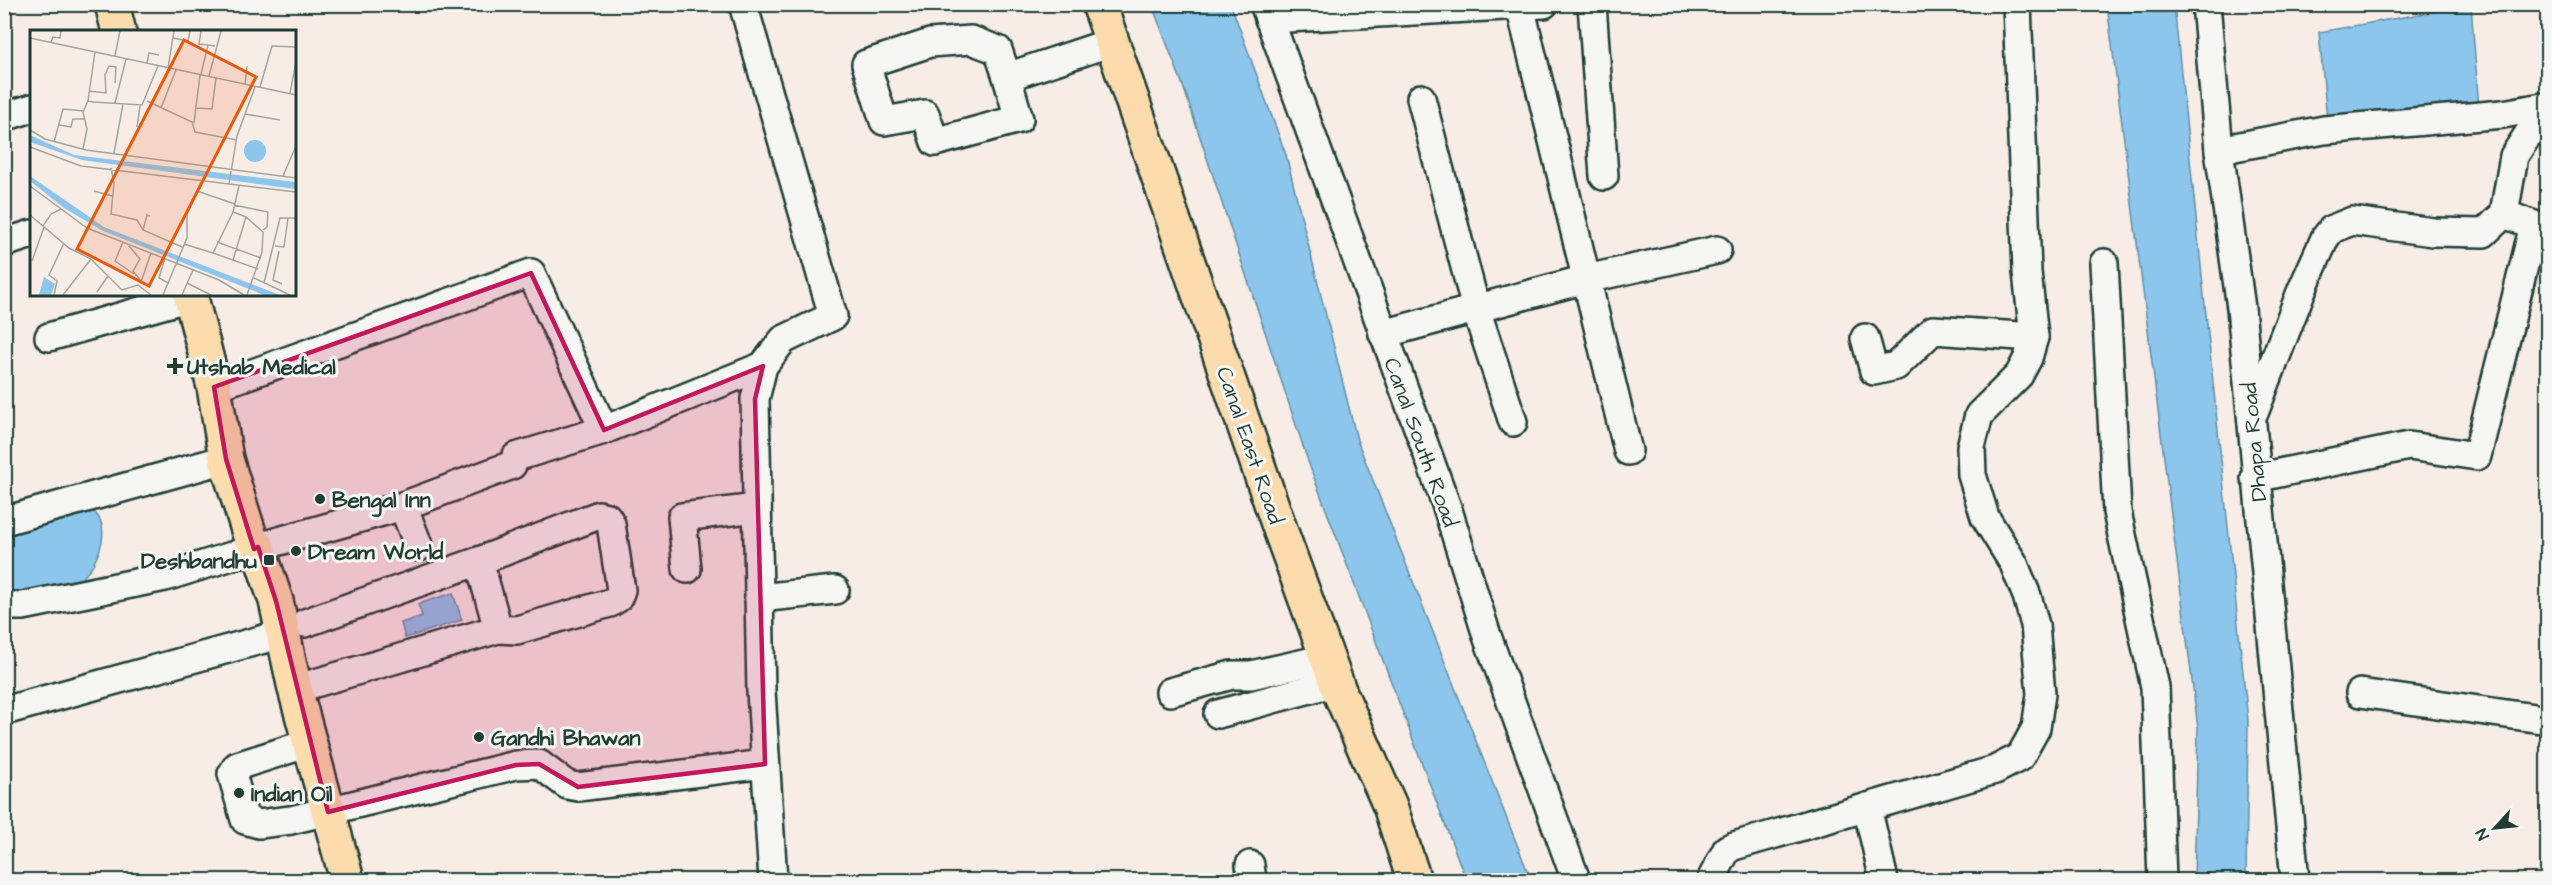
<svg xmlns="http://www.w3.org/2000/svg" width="2552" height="885" font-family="'Architects Daughter',sans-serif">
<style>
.water{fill:#8dc6ec;stroke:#618fa2;stroke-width:1.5}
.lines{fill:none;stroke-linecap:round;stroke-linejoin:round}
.minor-casing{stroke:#1f3d34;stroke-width:32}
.major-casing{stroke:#1f3d34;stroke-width:38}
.minor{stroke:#f6f6f2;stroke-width:27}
.major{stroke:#fcdcac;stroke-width:33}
.marked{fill:#c2185b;fill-opacity:0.2;stroke:#c2185b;stroke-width:4.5;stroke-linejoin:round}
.poi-dot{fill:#1f3d34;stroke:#f6f6f2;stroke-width:2}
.labels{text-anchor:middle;stroke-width:6;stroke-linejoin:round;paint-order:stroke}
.poi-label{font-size:22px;font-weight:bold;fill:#1f3d34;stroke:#f6f6f2;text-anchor:start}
.street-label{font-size:22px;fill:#1f3d34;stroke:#f6f6f2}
.inset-road{fill:none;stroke:#a1a69f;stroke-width:1.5}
.view{fill:#e8590c;fill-opacity:0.15;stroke:#e8590c;stroke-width:3}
.inset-edge{fill:none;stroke:#1f3d34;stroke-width:3}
</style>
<rect width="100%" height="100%" fill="#f8ece7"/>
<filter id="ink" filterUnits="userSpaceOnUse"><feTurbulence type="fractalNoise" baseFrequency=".0167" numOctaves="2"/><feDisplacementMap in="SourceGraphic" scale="12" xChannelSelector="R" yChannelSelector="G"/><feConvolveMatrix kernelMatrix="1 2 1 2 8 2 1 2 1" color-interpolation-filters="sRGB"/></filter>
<g filter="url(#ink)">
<g class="water">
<polygon points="1152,5 1231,5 1286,155 1357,440 1531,880 1466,880 1310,467 1182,83"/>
<polygon points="2107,5 2174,5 2248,721 2246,880 2194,880 2198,728"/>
<polygon points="2471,5 2479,108 2327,120 2319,32"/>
<path d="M91 510C116 525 96 570 77 582 63 590 22 597 5 602L4 530Z"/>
<polygon points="453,593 462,620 405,638 401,623 422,616 418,604"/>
</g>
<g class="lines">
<g class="minor-casing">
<g id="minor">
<polyline points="743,4 833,316 783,340 763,366 755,399 761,691 773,880"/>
<polyline points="1264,4 1448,510 1487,636 1576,880"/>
<polyline points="1592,4 1604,176"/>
<polyline points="2206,4 2219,150 2241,308 2295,880"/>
<path d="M1520 6C1557 154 1591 302 1628 451"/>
<polyline points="1269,19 1544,4"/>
<polyline points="1007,77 1019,119 935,142 925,114 884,121 866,64 930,43 971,40 998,50 1007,77 1112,42"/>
<polyline points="1421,98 1476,309 1513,422"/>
<polyline points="4,117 32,108"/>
<polyline points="2219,150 2324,130 2503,114 2548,106"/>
<polyline points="4,243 32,234"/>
<polyline points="2104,263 2117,512 2155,687 2162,880"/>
<polyline points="1383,334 1586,279 1717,250"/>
<polyline points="49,337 190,297"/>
<polyline points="1865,338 1874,371 1896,366 1933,330 2034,337"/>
<polyline points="214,387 531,273 604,430"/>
<polyline points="2254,413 2301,292 2325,238 2332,229 2352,221 2433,232 2484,233 2504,214 2514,156 2546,107"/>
<polyline points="2255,478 2409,446 2477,456 2534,225 2504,214"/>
<polyline points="403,506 419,547"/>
<polyline points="4,521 226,459"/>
<polyline points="258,547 403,506 512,465 516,457 604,430 763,366"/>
<polyline points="687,569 682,517 757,508"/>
<polyline points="759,598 835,590"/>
<polyline points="4,606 23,606 165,577 254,549"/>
<polyline points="305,623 479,561"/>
<polyline points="295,689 498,629 517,630 610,603 618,598 621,590 611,524 607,517 599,515 479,561 498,629"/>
<polyline points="1170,692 1232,675 1251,675 1327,658"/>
<polyline points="2360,693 2548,720"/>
<polyline points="4,711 282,634"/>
<polyline points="1218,714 1336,682"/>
<polyline points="309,743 237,766 232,774 245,820 259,824 291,820 516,765 539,764 567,785 578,787 765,764"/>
<polyline points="1867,807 1884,880"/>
<polyline points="1250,865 1252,880"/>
<polyline points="1711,880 1727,849 1734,846 1995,770 2020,757 2036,728 2041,694 2035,625 2027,596 2014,564 1985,517 1972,475 1971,447 1979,415 2019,375 2028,358 2034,337 2027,272 2017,4"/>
</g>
</g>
<g class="major-casing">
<g id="major">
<polyline points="112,4 119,32"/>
<polyline points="1099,4 1281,532 1340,693 1390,806 1414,880"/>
<polyline points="190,294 214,387 226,459 254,549 258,547 276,601 295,689 347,880"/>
</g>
</g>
<use href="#minor" class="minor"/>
<use href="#major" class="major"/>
</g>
</g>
<path class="marked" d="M531 273 604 430 763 366 755 399 765 764 578 787 539 764 516 765 328 812 276 601 258 547 254 549 226 459 214 387Z"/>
<g class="poi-dot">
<path d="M172 357h6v6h6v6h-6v6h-6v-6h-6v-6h6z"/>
<circle cx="320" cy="499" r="6"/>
<circle cx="296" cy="551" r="6"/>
<rect x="263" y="554" width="12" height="12" rx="3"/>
<circle cx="479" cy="737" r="6"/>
<circle cx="239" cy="793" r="6"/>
</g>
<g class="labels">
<g class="poi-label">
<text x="187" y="374">Utshab Medical</text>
<text x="332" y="507">Bengal Inn</text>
<text x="308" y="559">Dream World</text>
<text x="257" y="568" text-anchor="end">Deshbandhu</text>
<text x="491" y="745">Gandhi Bhawan</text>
<text x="251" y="801">Indian Oil</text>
</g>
<g class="street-label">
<text transform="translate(1422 442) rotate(70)" y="8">Canal South Road</text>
<text transform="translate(2253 442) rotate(-95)" y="8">Dhapa Road</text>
<text transform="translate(1251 445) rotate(71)" y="8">Canal East Road</text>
</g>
</g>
<g transform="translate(30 30)">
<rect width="266" height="266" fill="#f8ece7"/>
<path d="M0 105 44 125 265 152V159L52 130 0 112ZM214 121a11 11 0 1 1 22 0a11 11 0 1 1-22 0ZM0 146 74 197 250 265H234L73 201 34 178 0 151ZM14 247 25 254 21 265H9Z" fill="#8dc6ec"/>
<path class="inset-road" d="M171 1 169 14 178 15M0 8 266 65M143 8 158 11 160 1M21 12 23 7 30 8 31 1M65 22 58 71 63 72 112 75 128 36M85 26 90 1M117 33 119 23 129 25M138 38 144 1M171 44 178 15 185 16M179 46 191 1M215 54 217 36M230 57 242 16 266 17M59 61 76 63 75 45 79 36 86 37 85 53M260 63 266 32M117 71 162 92 165 102 207 110M85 73 96 29M131 78 146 40M166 78 182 79 186 48M215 84 250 90M164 93 170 45M29 95 41 97 43 89H54M107 97 110 76M0 100 15 109 56 120 266 148M24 112 33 79 54 81M0 117 51 136 266 162M53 119 57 99 53 82 58 71M84 123 93 74M81 138 84 153 81 184 107 190 113 200 152 217M253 146 266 116M199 154 207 106 225 57M0 156 57 198 189 250 214 265M209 156 203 182 216 187 233 202 232 222 217 265M64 161 82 166M167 161 205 174M204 175 238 182 237 197 233 200M0 185 39 218 61 229 92 260 108 255 121 265M13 196 21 184 31 179M113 200 117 185 120 186M93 212 85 231 104 244M187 212 231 228M154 214 183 223 203 182M99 216 110 229 103 241 111 251M245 216 254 217 258 188M249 221 243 250 252 254M183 223 228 239M135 228 129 248 138 253M203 230 216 187M2 231 14 197M224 248 260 265M111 252 121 223M157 253 181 265M234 253 250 188H266M67 262 78 246M24 265 27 251 19 245 34 213M33 265 61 229M133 265 157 208V184L172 150M152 265 163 240"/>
<path class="view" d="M154 10 226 47 119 256 47 219Z"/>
<rect width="266" height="266" class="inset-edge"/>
</g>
<rect width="2552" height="885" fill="none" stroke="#f6f6f2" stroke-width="24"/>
<rect x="12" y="12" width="2528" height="861" fill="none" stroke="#1f3d34" stroke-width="2" filter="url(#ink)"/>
<g transform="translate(2495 828) rotate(243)" stroke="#f6f6f2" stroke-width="4.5" paint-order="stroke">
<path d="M0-4.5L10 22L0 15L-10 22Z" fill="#1f3d34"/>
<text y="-9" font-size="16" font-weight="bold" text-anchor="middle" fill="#1f3d34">N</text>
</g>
</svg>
